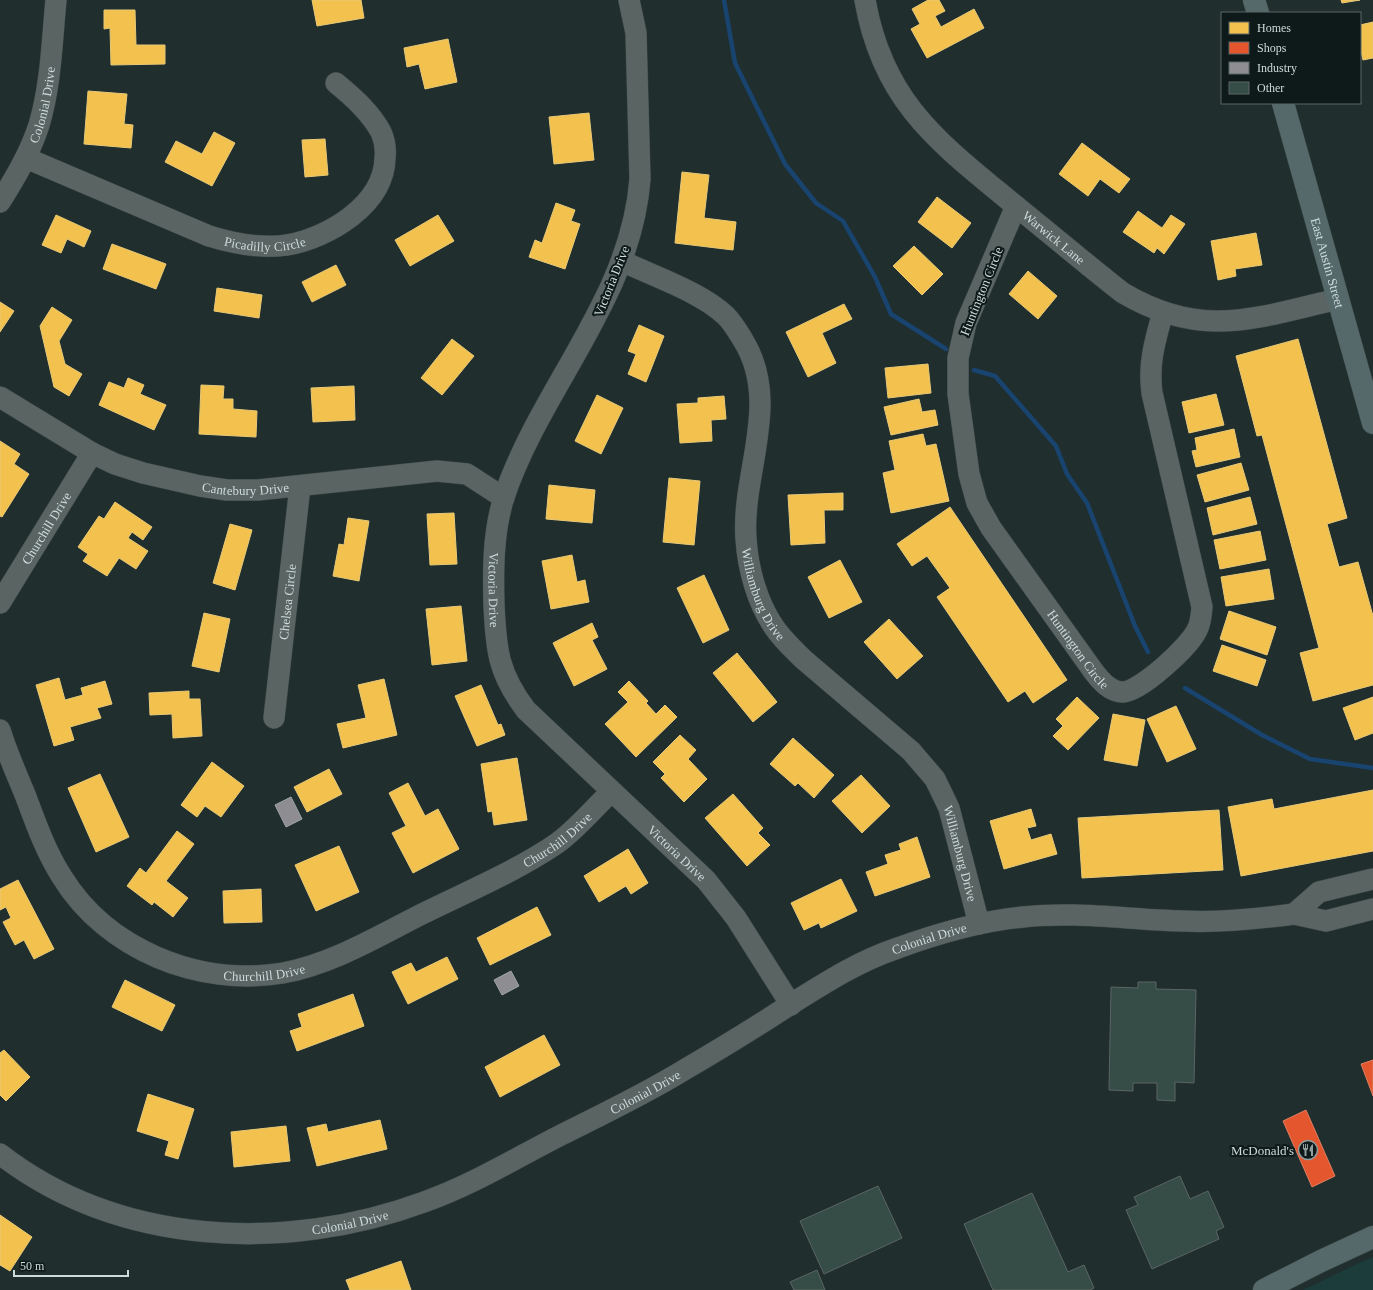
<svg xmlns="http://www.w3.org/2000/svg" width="1373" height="1290" font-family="'Times New Roman',serif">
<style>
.built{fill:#1b3c3b}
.homes{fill:#f2c14e;stroke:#e7c978}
.shops{fill:#e4572e;stroke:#dd7f62}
.industry{fill:#8d8d92;stroke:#a0a4a8}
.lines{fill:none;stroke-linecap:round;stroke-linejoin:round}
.stream{stroke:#18446f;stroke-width:4.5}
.building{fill:#364c46;stroke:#5b6663}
.minor-casing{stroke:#3d4848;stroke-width:22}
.major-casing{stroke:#3d4848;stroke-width:23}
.minor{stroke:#596463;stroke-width:21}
.major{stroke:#56696a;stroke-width:22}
.labels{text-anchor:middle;stroke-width:4;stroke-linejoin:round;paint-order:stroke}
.street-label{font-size:13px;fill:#cddbdb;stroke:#0e1919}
.poi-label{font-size:13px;fill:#cddbdb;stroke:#0e1919;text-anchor:end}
</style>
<rect width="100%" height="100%" fill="#202e2d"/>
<polygon class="built" points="1373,1257 1373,1290 1303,1290 1361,1262"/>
<g class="homes">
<polygon points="312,0 361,0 364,18 317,26"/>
<polygon points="928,0 939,0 945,11 935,16 941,27 974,9 984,28 927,58 911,29 920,24 912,9"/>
<polygon points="1341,0 1360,0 1342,3"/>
<polygon points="104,10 135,10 136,45 165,45 165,64 111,65 110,28 104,29"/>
<polygon points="1373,22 1373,58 1363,60 1360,47 1360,25"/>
<polygon points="448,39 457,82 425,89 419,64 407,67 404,48"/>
<polygon points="88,91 127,94 124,124 133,125 131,148 84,144"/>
<polygon points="589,113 594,160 554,164 549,117"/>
<polygon points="214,132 235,143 212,186 165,162 176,141 202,154"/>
<polygon points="325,139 328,175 305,177 302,140"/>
<polygon points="1082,143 1130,179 1119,193 1100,179 1088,196 1059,174"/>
<polygon points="682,172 709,175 704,218 736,222 733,250 675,243"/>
<polygon points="937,197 971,223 952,248 918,222"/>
<polygon points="556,203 575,210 571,221 580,224 565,269 529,257 535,240 542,243"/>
<polygon points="1138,211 1162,228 1171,215 1185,224 1164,254 1157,248 1154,253 1123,232"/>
<polygon points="56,215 91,231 84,247 67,239 61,253 42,245"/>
<polygon points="438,215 454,241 410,266 395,240"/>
<polygon points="1256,233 1262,265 1235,269 1236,276 1218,280 1211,241"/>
<polygon points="112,244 166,264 156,289 103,269"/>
<polygon points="914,246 943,274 922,295 893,266"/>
<polygon points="336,265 346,285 312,302 302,282"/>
<polygon points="1028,271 1057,296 1038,319 1009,294"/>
<polygon points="217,288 262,295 259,318 214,311"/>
<polygon points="0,302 14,311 0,332"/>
<polygon points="844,304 852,319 822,333 836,363 808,377 786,332"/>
<polygon points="52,307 72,320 59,341 65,364 82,374 69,396 54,387 40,326"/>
<polygon points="639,325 664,336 646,382 628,374 636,354 628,351"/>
<polygon points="452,339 474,356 442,395 421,378"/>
<polygon points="1298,339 1347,518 1327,524 1339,567 1358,562 1373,616 1373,685 1313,701 1300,653 1319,648 1262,435 1257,436 1236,356"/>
<polygon points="928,364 931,393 888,398 885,368"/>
<polygon points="128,378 144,385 140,394 166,405 154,430 99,405 109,382 124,388"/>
<polygon points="201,385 224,386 223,399 233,399 233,409 257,411 256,437 199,434"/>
<polygon points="354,386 355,420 313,422 311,388"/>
<polygon points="1216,394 1224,425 1189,433 1182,402"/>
<polygon points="597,395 623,408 601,454 575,441"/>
<polygon points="724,396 726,419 711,420 712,441 680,443 677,404 698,403 698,398"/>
<polygon points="919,399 922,412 935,410 938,425 891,435 884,407"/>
<polygon points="1234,429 1240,457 1196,467 1192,451 1197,450 1195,438"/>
<polygon points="923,434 926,446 936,444 949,501 891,513 883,473 895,470 889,441"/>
<polygon points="0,441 20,454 14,464 29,474 2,517 0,516"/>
<polygon points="1241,463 1249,490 1205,502 1197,475"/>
<polygon points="669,478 700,481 694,545 663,542"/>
<polygon points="549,485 595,490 592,523 546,519"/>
<polygon points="843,493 843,510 824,510 825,543 791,545 788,495"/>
<polygon points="1250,497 1257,524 1213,535 1207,508"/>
<polygon points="115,502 152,527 143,540 132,532 128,538 148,551 136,569 119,558 107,576 83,561 88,554 78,547 99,516 104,519"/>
<polygon points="950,507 1067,680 1033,703 1025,691 1008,702 937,597 950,588 927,556 912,566 897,544"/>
<polygon points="454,513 457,564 430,565 427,514"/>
<polygon points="348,518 369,521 359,581 333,576 339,544 344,545"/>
<polygon points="230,524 252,530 235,590 213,583"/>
<polygon points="1260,531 1266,560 1220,569 1214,540"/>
<polygon points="572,555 577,582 585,580 589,602 551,609 542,561"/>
<polygon points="840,560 862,602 829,618 808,577"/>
<polygon points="1269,569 1274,599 1226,606 1221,577"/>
<polygon points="704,575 729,630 703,643 677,588"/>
<polygon points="461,606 467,661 432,665 426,609"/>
<polygon points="1229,611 1276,627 1267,655 1220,639"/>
<polygon points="204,613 230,619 219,672 192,666"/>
<polygon points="889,619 923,656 897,679 864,642"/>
<polygon points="592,623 598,637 592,640 607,669 574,686 553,643"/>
<polygon points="1222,645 1266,660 1257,686 1213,671"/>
<polygon points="737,653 777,702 753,722 713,673"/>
<polygon points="59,678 65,700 83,695 81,688 105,681 112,704 97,708 101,718 70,727 74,740 54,746 36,685"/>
<polygon points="384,679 397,735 343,748 337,724 366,718 358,685"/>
<polygon points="629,681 648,701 646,703 656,714 665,705 677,717 636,757 605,724 628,702 618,692"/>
<polygon points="481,685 498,725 501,724 505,735 477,746 455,696"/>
<polygon points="189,691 189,699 200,699 202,736 173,738 172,714 150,715 149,693"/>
<polygon points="1077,697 1099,718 1068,750 1053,736 1063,726 1056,719"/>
<polygon points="1373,697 1373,733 1355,740 1343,708"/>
<polygon points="1176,706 1196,749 1167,762 1147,719"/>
<polygon points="1113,714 1145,720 1137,766 1104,760"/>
<polygon points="680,735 696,750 688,759 707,779 684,802 661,778 665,774 653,762"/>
<polygon points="793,738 834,775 814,798 798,783 795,786 770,764"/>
<polygon points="517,758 527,820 494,825 492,811 488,812 481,764"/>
<polygon points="212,762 244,786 221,817 205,806 197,817 181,805"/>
<polygon points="329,769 342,794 307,812 294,787"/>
<polygon points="100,774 129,837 96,852 68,788"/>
<polygon points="861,775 890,806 862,833 832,801"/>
<polygon points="408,783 425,816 438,809 459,849 413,873 392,833 406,826 389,793"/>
<polygon points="1373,790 1373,851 1241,876 1228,807 1272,799 1274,809"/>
<polygon points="733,794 763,828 758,833 770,845 747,866 705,818"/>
<polygon points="1031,809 1036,826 1027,828 1031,840 1051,834 1057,854 1004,869 990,821"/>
<polygon points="1219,810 1223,870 1082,878 1078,818"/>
<polygon points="177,831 194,844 166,881 188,898 173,917 154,902 152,905 127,886 140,868 146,873"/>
<polygon points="917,837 930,877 875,896 866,872 888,864 885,855 901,850 899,844"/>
<polygon points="339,846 359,892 316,911 295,865"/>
<polygon points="628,849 648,883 631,894 626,886 599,902 584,876"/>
<polygon points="841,879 857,911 821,928 819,923 804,930 791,903"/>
<polygon points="18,880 54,949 34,959 24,940 15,945 3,922 11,918 6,907 0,910 0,889"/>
<polygon points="261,889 262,922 224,923 223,891"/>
<polygon points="537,907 551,935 490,965 477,938"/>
<polygon points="447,957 458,979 408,1004 392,972 411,963 416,972"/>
<polygon points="125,980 175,1005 162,1031 112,1007"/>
<polygon points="353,994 364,1026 297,1051 290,1031 302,1027 298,1014"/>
<polygon points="544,1035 560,1065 500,1097 485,1067"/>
<polygon points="4,1050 30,1077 6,1101 0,1095 0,1053"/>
<polygon points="148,1094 194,1109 178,1159 165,1155 169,1141 137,1131"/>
<polygon points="380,1120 387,1149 317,1166 307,1128 326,1124 328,1132"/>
<polygon points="286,1126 290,1161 234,1167 231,1132"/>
<polygon points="0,1215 32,1237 10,1271 0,1265"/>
<polygon points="401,1261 411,1290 350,1290 346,1280"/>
</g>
<g class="shops">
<polygon points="1373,1060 1373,1096 1361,1064"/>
<polygon points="1306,1110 1335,1176 1312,1187 1283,1121"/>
</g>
<g class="industry">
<polygon points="291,797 302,819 286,827 275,805"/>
<polygon points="511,971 519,986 502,995 494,980"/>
</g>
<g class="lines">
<g class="stream">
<polyline points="724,0 735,63 785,164 816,203 843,221 875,277 891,314 946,349"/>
<polyline points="974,370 995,376 1056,446 1067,474 1087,503 1135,626 1148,652"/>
<polyline points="1185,688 1262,735 1310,759 1373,768"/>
</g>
</g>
<g class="building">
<polygon points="1138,982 1156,982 1156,989 1196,990 1194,1083 1175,1082 1175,1101 1157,1100 1157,1083 1133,1083 1133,1091 1109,1090 1111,987 1138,988"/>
<polygon points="1180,1176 1190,1199 1208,1191 1224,1227 1216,1231 1219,1239 1152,1269 1126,1210 1138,1205 1134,1197"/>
<polygon points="878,1186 902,1238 824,1274 800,1221"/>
<polygon points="1032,1193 1068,1272 1084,1265 1094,1288 1090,1290 993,1290 964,1224"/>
<polygon points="817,1270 825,1290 794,1290 790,1282"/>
</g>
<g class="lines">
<g class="minor-casing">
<g id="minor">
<path id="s1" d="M629 0 636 33 640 179C631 299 541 387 504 497 493 532 493 570 494 605 496 650 498 673 526 710L706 880 736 918 791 1005"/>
<path id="s2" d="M865 0C883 104 941 144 1017 207 1052 235 1087 265 1123 293 1203 340 1255 318 1338 299"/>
<path id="s3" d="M26 158 209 236C235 244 261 249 287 245 328 238 384 205 385 158 386 149 385 141 381 132 370 112 353 97 336 83"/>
<path id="s4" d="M0 202C15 178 30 153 39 125 51 85 52 41 56 0"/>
<path id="s5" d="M1016 206 966 323 958 358V394L969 474 977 503 991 528 1094 672C1101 681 1110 692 1123 692 1141 691 1189 647 1197 630 1201 623 1201 615 1202 607L1152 393C1148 363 1155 341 1163 312"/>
<path id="s6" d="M622 261C653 276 701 292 726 316 733 323 738 332 743 340 782 403 741 473 746 539 748 569 757 602 774 627 782 639 793 649 803 659L911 751 935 779 949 808 979 924"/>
<path id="s7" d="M0 397 92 453 115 464 143 473 200 486 227 490H258L437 471 467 474 504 498"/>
<path id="s8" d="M0 603 92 453"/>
<path id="s9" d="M274 718 300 486"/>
<path id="s10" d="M0 730C7 753 17 775 26 797 36 824 46 852 62 877 107 950 199 987 283 973 331 964 375 938 418 916 464 893 513 873 556 844 576 830 593 809 611 792"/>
<polyline points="1373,879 1319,892 1294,914 1326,921 1373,909"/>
<path id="s11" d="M0 1154C119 1246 286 1253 424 1202 472 1185 516 1158 561 1135 603 1114 645 1094 684 1070 720 1049 756 1027 791 1004 825 983 857 962 895 949 936 934 980 921 1023 917 1076 911 1130 920 1183 921 1220 923 1257 919 1294 914"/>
</g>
</g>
<g class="major-casing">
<g id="major">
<polyline points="1254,0 1258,13"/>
<path id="s12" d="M1283 103 1373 423"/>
<polyline points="1264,1290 1321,1261 1373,1237"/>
</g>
</g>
<use href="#minor" class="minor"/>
<use href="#major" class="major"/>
</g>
<defs>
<g id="restaurant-ring" transform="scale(1)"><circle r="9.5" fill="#0e1919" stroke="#909e9e" stroke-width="1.5"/><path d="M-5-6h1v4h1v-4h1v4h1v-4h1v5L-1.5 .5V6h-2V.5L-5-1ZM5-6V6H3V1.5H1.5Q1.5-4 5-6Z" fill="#909e9e"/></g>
</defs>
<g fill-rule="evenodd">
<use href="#restaurant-ring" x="1308" y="1150"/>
</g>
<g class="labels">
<g class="street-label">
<text dy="5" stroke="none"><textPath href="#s4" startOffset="107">Colonial Drive</textPath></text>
<text dy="5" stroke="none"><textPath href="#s2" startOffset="312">Warwick Lane</textPath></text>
<text dy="5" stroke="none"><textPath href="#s3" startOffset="256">Picadilly Circle</textPath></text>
<text dy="5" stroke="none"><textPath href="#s12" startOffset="166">East Austin Street</textPath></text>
<text transform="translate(611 281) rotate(-68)" y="5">Victoria Drive</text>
<text transform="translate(981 291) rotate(-68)" y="5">Huntington Circle</text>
<text dy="5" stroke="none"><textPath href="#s7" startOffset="267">Cantebury Drive</textPath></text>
<text dy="5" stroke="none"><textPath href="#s8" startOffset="88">Churchill Drive</textPath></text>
<text dy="5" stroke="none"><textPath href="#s1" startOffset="622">Victoria Drive</textPath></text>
<text dy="5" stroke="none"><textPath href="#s6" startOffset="409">Williamburg Drive</textPath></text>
<text dy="5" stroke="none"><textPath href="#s9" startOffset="117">Chelsea Circle</textPath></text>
<text dy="5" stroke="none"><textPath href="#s5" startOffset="488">Huntington Circle</textPath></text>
<text dy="5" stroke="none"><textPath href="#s10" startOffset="721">Churchill Drive</textPath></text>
<text dy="5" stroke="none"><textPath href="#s1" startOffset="957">Victoria Drive</textPath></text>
<text dy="5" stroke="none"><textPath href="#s6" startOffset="745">Williamburg Drive</textPath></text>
<text dy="5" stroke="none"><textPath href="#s11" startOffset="1016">Colonial Drive</textPath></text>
<text dy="5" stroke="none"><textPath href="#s10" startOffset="396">Churchill Drive</textPath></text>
<text dy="5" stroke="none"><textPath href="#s11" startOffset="692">Colonial Drive</textPath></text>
<text dy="5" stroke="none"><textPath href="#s11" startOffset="368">Colonial Drive</textPath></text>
</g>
<g class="poi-label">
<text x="1294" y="1155">McDonald's</text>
</g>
</g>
<rect x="1221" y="12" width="140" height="92" fill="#0e1919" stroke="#5a6767"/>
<rect x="1229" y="22" width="20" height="12" fill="#f2c14e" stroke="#5a6767"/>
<text x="1257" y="32" font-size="12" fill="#cddbdb">Homes</text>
<rect x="1229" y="42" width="20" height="12" fill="#e4572e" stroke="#5a6767"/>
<text x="1257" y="52" font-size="12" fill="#cddbdb">Shops</text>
<rect x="1229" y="62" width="20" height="12" fill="#8d8d92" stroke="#5a6767"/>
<text x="1257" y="72" font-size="12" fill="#cddbdb">Industry</text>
<rect x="1229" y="82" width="20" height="12" fill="#364c46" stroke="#5a6767"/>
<text x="1257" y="92" font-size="12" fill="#cddbdb">Other</text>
<path d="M14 1270v6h114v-6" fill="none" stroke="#cddbdb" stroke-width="2"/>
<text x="20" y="1270" font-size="12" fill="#cddbdb" stroke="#0e1919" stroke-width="3" paint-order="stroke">50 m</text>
</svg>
